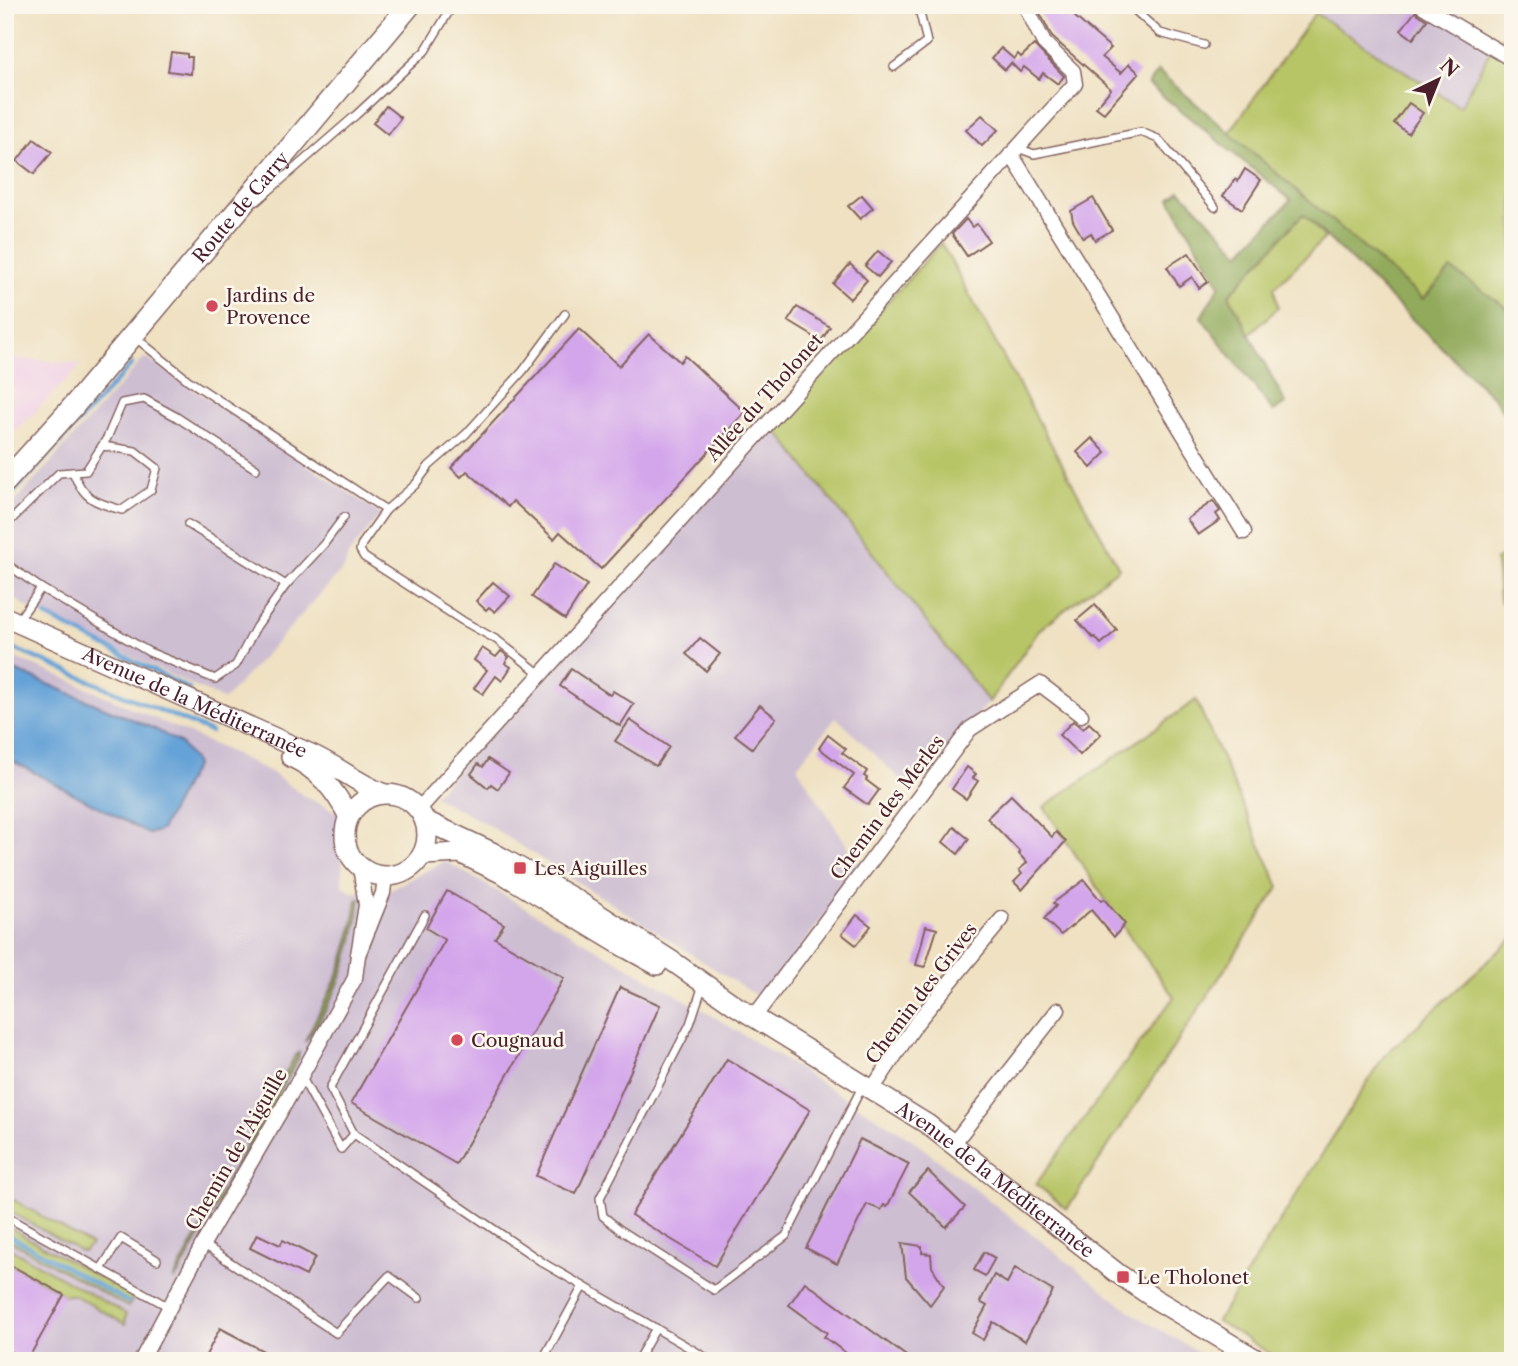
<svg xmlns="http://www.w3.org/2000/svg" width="1518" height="1366" font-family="'Libre Caslon Text',serif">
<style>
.built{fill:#f0d0e5}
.industrial{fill:#cebed2}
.green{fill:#b8c566;stroke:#817248;stroke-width:2}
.forest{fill:#92aa5b;stroke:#6e6443;stroke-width:2}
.water{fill:#65a2d7;stroke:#586081;stroke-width:2}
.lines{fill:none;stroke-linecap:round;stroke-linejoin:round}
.stream{stroke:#65a2d7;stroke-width:4.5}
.building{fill:#d3a5eb}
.lane-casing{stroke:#846360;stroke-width:10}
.street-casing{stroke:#846360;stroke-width:17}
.secondary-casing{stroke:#846360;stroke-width:22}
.primary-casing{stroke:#846360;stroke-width:24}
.lane{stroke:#fff;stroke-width:7}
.street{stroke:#fff;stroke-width:14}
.secondary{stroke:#fff;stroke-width:19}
.primary{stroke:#fff;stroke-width:21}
.poi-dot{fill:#d1495b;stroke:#fbf7ec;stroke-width:2.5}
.labels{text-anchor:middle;stroke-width:5;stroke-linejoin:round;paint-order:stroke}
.street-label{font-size:19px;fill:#4a1f2b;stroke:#fbf7ec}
.poi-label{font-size:19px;fill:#4a1f2b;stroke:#fbf7ec;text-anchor:start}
</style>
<rect width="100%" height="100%" fill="#fbf7ec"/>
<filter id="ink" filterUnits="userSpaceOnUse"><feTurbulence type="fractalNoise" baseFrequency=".0143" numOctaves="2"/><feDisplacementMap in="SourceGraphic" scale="14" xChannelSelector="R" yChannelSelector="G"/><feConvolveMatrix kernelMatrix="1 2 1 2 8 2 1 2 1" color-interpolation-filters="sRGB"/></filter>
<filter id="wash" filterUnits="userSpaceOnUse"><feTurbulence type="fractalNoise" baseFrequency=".00686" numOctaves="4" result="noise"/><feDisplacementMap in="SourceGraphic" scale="28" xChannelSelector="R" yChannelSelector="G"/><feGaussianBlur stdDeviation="1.57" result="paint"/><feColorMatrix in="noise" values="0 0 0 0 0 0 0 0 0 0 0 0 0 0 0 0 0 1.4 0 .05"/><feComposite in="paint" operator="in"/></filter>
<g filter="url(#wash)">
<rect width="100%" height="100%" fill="#efe1c2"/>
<polygon class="built" points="5,357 82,364 5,443"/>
<g class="industrial">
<polygon points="1304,5 1447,5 1497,38 1461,107"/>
<polygon points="145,357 381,514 348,555 345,567 224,700 27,607 5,592 5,513"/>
<polygon points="769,421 989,702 913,792 836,717 797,767 861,867 762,999 488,825 434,796"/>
<polygon points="5,654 67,679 232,753 272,773 304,796 343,815 342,885 352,892 387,891 445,861 706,1012 910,1138 1135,1315 1213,1361 5,1361"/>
</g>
<g class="green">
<polygon points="1315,13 1460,107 1497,38 1513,35 1513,312 1451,270 1423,300 1229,133"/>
<polygon points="1303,213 1325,238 1274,288 1278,308 1249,334 1229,295"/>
<polygon points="941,243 1119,568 1040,629 989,702 774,427"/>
<polygon points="1513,549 1513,619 1499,599 1496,560"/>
<polygon points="1196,700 1279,887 1067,1209 1036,1184 1174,997 1128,934 1044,807"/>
<polygon points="1513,938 1513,1361 1282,1361 1217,1321 1384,1056"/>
<polygon points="5,1195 91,1245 84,1251 80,1251 5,1209"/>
<polygon points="5,1225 134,1297 128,1307 5,1238"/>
<polygon points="5,1246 126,1314 125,1324 74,1295 64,1295 5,1262"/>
</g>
<g class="forest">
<polygon points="1158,71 1423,299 1451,269 1513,312 1513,428 1495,399 1303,214 1229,295 1286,404 1273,411 1201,317 1220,285 1170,199 1180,190 1240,253 1291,200 1148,84"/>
<path d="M360 899C355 950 336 1000 305 1042 313 1022 324 1005 333 986 346 959 353 930 357 900Z"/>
<polygon points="299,1053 298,1059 179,1274 173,1280 295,1056"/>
</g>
<polygon class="water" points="5,666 155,729 181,744 196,764 161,830 149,834 5,757"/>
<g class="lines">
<g class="stream">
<polyline points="5,502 132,364"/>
<polyline points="5,592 12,598"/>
<polyline points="46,616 189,689"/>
<polyline points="5,645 211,732"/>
<polyline points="5,1233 128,1302"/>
</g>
</g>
<g id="blocks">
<g class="building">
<polygon points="1036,5 1082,5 1076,12 1078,14 1075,17 1111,48 1102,57 1121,73 1129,64 1139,73 1104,113 1096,107 1111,89 1052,37"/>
<polygon points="1415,12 1427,20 1413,39 1401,30"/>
<polygon points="1034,45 1064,76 1058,84 1043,73 1039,79 1024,67 1020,72 1011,63 1005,70 992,58 1001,48 1014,59 1018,54 1021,57"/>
<polygon points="171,52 187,54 187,57 192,57 191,74 168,71"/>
<polygon points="1409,103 1423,113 1408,133 1394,123"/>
<polygon points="386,106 401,118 388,135 373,123"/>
<polygon points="982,115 998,130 982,146 966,130"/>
<polygon points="34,139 52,152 34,174 17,161"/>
<polygon points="1245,169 1261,180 1242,209 1223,196 1235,179 1238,181"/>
<polygon points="862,195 873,208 860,219 848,206"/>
<polygon points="1093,198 1112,230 1095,240 1091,233 1083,238 1073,221 1071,211"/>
<polygon points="966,219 972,227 977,224 989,241 967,256 952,234"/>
<polygon points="878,251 891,262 878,277 865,266"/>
<polygon points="1189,253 1208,282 1199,288 1192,277 1179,286 1167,267"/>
<polygon points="850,264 867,280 850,299 833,284"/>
<polygon points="797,307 830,327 821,341 788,321"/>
<polygon points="579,329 619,366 649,334 680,362 685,356 745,412 601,569 560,532 554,539 513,501 508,507 467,471 461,477 451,468"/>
<polygon points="1092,438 1106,453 1091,468 1077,452"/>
<polygon points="1213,501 1220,511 1216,514 1220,520 1198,535 1187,519"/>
<polygon points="554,564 587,585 565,619 532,597"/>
<polygon points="493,582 510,596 495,612 489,607 486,610 476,601"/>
<polygon points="1095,605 1117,630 1101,644 1095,637 1093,638 1077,620"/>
<polygon points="700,638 720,654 706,671 686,654"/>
<polygon points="482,648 496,657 501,651 509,657 505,663 511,667 502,681 496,676 483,694 474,688 487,670 474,660"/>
<polygon points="571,669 610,695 613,691 634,704 620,726 560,686"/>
<polygon points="760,705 776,718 752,748 735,735"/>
<polygon points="630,720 669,747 656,766 615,741"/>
<polygon points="1073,721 1083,729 1089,723 1101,734 1080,755 1059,735"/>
<polygon points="828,735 846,749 842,753 867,771 864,776 867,778 866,780 879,790 868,805 844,788 854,775 819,748"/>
<polygon points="488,759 509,773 498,789 491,784 488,788 471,774 478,764 483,767"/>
<polygon points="967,767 976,774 973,778 978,781 966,799 952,789"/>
<polygon points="1011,795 1052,837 1056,832 1066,841 1022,890 1014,882 1022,874 1019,870 1027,863 1019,854 1020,852 987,818"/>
<polygon points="954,827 969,839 958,854 943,842"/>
<polygon points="1084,880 1101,901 1104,899 1125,924 1114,937 1091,910 1061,935 1044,919 1056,906 1053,903"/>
<polygon points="447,891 504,924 495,938 564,978 456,1164 351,1103 445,940 426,928"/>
<polygon points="857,915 871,926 856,945 842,934"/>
<polygon points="926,926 937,929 925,967 916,965"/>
<polygon points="620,987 660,1005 576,1194 536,1176"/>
<polygon points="727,1059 810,1110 715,1266 631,1215"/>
<polygon points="860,1139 909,1164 887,1207 884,1205 881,1210 867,1204 837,1264 806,1248"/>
<polygon points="928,1171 965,1207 946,1227 909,1192"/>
<polygon points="257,1234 280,1245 283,1240 315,1257 306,1276 250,1248"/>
<polygon points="902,1243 922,1246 922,1253 931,1254 932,1267 944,1286 930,1305 906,1277"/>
<polygon points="984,1252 995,1258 985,1276 974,1270"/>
<polygon points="5,1262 64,1295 27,1361 5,1349"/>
<polygon points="1015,1268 1053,1291 1025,1341 993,1322 983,1340 972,1333 987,1306 980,1302 994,1275 1007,1283"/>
<polygon points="805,1282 913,1361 857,1361 824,1337 827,1333 789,1305"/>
<polygon points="220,1328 237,1337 282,1361 203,1361"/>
</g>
</g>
</g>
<g filter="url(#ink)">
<use href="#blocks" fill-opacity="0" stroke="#846360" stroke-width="2"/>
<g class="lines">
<g class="lane-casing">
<g id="lane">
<polyline points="1129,5 1160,33 1204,45"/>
<polyline points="894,67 927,42 918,5"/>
<polyline points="1018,148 1034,154 1141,132 1158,139 1215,207"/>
<polyline points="257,201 356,115 425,51 453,5"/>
<polyline points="136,338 188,380 386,510 362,544 360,550 364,557 463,621 497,640 539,673"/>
<path d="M73 472C83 499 96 503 122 510L151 490 157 468 135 451 103 446"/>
<polyline points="386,510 415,485 429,466 466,434 523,371 565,314"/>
<polyline points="5,526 59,473 86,471 107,438 122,403 144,399 175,416 256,469"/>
<polyline points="5,563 41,588"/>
<polyline points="286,585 324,544 344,517"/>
<polyline points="17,622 41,588 149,652 215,679 236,665 256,627 286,585 188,524"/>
<polyline points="702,988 690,1024 600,1198 603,1216 619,1229 714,1290 786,1236 862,1087"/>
<polyline points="301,1076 341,1149 354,1134 330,1088 425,915"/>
<polyline points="354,1134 545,1264 712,1361"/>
<polyline points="5,1216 169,1307"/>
<polyline points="203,1244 336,1333 389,1276 419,1298"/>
<polyline points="101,1269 121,1238 157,1260"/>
<polyline points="542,1361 583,1286"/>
<polyline points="637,1361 656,1328"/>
</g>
</g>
<g class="street-casing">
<g id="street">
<polyline points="1421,5 1513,60"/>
<polyline points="1011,154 1244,532"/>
<polyline points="419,809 1075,84 1073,71 1044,43 1025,5"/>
<polyline points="360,867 366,905 358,955 383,893 385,877"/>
<polyline points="754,1017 970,729 1040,684 1081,715"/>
<polyline points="871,1091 917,1022 1002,919"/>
<polyline points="953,1144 1058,1010"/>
<polyline points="141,1361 203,1244 301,1076 355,978 358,955"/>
</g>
</g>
<g class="secondary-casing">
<g id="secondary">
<path id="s1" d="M5 617 313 755C337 766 357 783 382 793"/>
<path d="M291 757C319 770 335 790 349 817"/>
<circle cx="386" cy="835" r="41"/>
<path id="s2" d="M426 821 492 852 575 899 672 961 736 1006 927 1124 1117 1273 1155 1299 1259 1361"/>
<polyline points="423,855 460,853 505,875 626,948 657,965"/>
</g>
</g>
<g class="primary-casing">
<g id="primary">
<path id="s3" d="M5 482 71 409 410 5"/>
</g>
</g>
<use href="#lane" class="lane"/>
<use href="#street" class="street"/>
<use href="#secondary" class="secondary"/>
<use href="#primary" class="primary"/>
</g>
</g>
<g class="poi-dot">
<circle cx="212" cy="306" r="7"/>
<rect x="513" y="861" width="14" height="14" rx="3.5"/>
<circle cx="457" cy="1040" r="7"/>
<rect x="1116" y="1270" width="14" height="14" rx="3.5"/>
</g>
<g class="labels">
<g class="street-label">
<text dy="7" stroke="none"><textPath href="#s3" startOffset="362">Route de Carry</textPath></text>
<text transform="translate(764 397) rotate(-48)" y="7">Allée du Tholonet</text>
<text dy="7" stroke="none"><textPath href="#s1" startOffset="208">Avenue de la Méditerranée</textPath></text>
<text transform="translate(887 807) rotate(-53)" y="7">Chemin des Merles</text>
<text transform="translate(921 993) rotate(-53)" y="7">Chemin des Grives</text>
<text transform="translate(236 1149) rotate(-60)" y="7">Chemin de l'Aiguille</text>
<text dy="7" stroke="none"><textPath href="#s2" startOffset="674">Avenue de la Méditerranée</textPath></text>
</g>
<g class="poi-label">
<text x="226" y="302">Jardins de<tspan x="226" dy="22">Provence</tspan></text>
<text x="534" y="875">Les Aiguilles</text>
<text x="471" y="1047">Cougnaud</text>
<text x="1137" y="1284">Le Tholonet</text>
</g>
</g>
<rect width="1518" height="1366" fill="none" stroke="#fbf7ec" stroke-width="28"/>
<g transform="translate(1438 80) rotate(43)" stroke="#fbf7ec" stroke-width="5" paint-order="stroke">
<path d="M0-5L12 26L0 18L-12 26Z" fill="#4a1f2b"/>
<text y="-10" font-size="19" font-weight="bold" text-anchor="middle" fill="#4a1f2b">N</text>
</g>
</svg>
